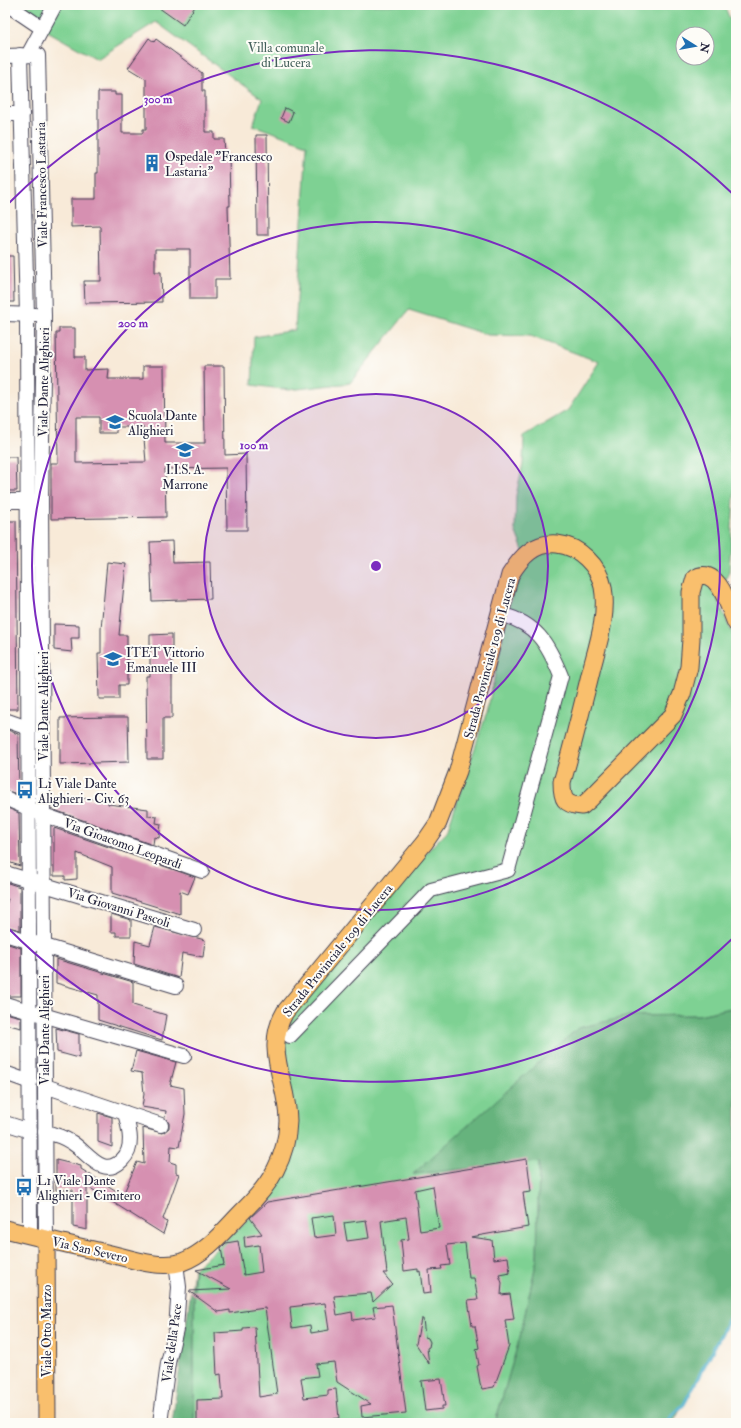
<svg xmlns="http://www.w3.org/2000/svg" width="741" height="1428" font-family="'IM FELL Double Pica',serif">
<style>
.green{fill:#7ed193;stroke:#507a67;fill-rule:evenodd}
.forest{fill:#66b37d;stroke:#446a5c}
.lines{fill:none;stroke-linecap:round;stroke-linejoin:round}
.stream{stroke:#50b0cf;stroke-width:3.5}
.building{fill:#d690b1;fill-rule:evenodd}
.minor-casing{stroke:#424053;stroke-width:16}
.major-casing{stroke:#424053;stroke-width:19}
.minor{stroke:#fff;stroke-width:14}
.major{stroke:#f9bf6d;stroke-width:17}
.ring{fill:none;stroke:#7b2cbf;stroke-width:2}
.labels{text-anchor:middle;stroke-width:4;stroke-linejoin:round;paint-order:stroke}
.park-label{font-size:13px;fill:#425f5a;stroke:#fdfcf7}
.poi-label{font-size:13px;fill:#22223b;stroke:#fdfcf7;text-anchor:start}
.street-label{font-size:13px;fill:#22223b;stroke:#fdfcf7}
.centre{fill:#7b2cbf;stroke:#fdfcf7;stroke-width:2}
.ring-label{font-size:12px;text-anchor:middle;font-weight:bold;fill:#7b2cbf;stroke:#fdfcf7;stroke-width:4;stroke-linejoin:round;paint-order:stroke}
</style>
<rect width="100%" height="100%" fill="#fdfcf7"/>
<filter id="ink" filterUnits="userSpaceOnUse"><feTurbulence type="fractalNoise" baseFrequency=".025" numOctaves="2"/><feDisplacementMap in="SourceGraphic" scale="8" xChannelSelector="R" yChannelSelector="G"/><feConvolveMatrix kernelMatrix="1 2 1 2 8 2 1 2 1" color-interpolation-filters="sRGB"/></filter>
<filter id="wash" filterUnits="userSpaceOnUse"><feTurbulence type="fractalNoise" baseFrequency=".012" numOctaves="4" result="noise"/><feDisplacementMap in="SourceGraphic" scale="16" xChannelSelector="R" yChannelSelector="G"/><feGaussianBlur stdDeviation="0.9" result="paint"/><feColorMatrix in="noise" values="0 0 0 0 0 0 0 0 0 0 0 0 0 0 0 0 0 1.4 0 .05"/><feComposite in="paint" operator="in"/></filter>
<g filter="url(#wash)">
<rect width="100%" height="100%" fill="#f8ead8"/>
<path class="green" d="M8 5H724L736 33V470L729 572 717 598 736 642V1007L699 1015 629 1016 414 1174 539 1161 537 1259 520 1337 495 1423H194V1269L262 1208 286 1170 295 1122 283 1047 292 1016 411 868 447 831 487 712 512 593 526 558 515 530 516 495 523 464 524 436 568 410 599 362 530 336 488 335 409 310 350 383 289 390 252 385 254 337 295 330 307 145 253 125 262 99 156 22 97 59 42 28ZM683 34H707V58H683Z"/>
<g class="forest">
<polygon points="736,1007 736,1306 673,1423 495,1423 520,1337 537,1259 539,1162 413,1174 578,1028 629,1016 699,1015"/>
<polygon points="194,1269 194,1423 172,1423"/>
</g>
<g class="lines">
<polyline class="stream" points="665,1423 684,1404 736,1306"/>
</g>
<g id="blocks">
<g class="building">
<polygon points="155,5 196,5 183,25"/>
<polygon points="149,38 154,42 156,39 202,73 202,91 205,91 205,132 214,132 214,139 224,139 225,154 229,154 230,206 228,206 230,279 215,279 215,299 190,299 190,249 155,249 155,272 161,272 162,302 85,303 84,281 101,281 100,226 71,227 71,199 96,199 96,173 98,173 98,92 115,92 115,95 122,95 122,133 143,133 143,129 146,129 146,79 128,68"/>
<polygon points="285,108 293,112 289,122 281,118"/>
<polygon points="256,135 267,135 268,235 257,235"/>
<polygon points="5,256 13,256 14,302 5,302"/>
<path d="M59 328H75V357H85V370L109 369 108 379H143V366H164L165 443H205L204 366H224L225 455 246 454 247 530H227L226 468 165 469 166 517 51 519V463H58L56 333H59ZM76 417H99V433H116V427H143L146 462 76 463Z"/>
<polygon points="5,457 16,457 17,491 5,491"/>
<polygon points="5,521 16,521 18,709 5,709"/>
<polygon points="172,541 173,563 210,562 211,599 152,601 150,542"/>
<polygon points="107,562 126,564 119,635 127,635 127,685 119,685 119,699 99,699 98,653 101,653 101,629"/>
<polygon points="54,624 79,625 79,638 71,638 72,652 54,650"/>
<polygon points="172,634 172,718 163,718 163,759 147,759 146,676 150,676 150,635"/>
<polygon points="113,717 128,717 129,762 60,764 60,718"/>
<polygon points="5,729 18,734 19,793 17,794 5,790"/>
<polygon points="54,798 108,799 108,804 148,809 148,816 157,817 156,823 161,824 159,838 154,837 153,845 57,811 54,809"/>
<polygon points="5,807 19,813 20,866 5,861"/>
<polygon points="54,828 195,877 188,894 180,891 180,914 112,893 112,867 77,853 77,879 65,880 65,876 54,876"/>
<polygon points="5,882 20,887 20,930 5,926 5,908 8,899 5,898"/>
<polygon points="111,914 131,920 131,936 116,936 116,932 111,932"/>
<polygon points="155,927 205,940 203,957 182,953 179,978 134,964 135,941 150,945"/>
<polygon points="5,943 21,948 21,996 5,996"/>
<polygon points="56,959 133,982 133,1005 166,1015 162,1040 98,1020 98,995 56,983"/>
<polygon points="5,1013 21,1017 21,1028 5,1024"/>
<polygon points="56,1028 79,1034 79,1058 57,1052"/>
<polygon points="136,1051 176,1062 170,1085 184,1088 185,1114 179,1147 171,1146 170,1162 176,1164 176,1173 179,1174 163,1219 167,1222 163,1234 87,1186 87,1230 73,1227 73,1190 56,1190 56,1160 81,1166 81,1169 123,1195 137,1162 144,1164 143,1128 162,1133 169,1128 169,1123 165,1118 166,1111 142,1107 144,1094 142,1073 131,1071"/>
<polygon points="98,1113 112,1117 112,1147 98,1142"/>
<path d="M527 1159 531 1192 523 1193 528 1227 471 1237 492 1240 494 1259 508 1257 510 1273 499 1275 502 1283 501 1295 510 1294 514 1319 505 1320 509 1346 494 1387 482 1389 480 1383 477 1366 479 1365 476 1349 479 1348 475 1326H472L468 1300 478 1299 474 1278H469L465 1243 447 1245 450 1265 441 1266 442 1269 429 1270 431 1293 423 1294 420 1271 418 1272V1269L404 1271 401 1240 409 1239 406 1217 381 1221 387 1273H383L392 1284 373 1302 371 1293 334 1296 337 1315 352 1312 353 1320 375 1317 373 1307 392 1305 406 1413 362 1417 361 1406 371 1404 337 1382 334 1362 316 1364 318 1376 301 1378 304 1398 328 1395V1390L336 1389 339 1418 305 1423H197V1400L223 1399 221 1374 217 1375 215 1333 243 1331V1328L255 1327 259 1397 277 1394 265 1308 230 1313V1310L218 1312 189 1291 231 1289 196 1270 224 1265 221 1248 226 1243 238 1241 244 1275 262 1272 259 1245 245 1247 244 1237 262 1234 250 1218 267 1202ZM433 1186 439 1228 420 1231 415 1190ZM334 1215 336 1235 314 1238 311 1218ZM366 1220 369 1238 347 1241 344 1223ZM325 1303 329 1330 311 1333 310 1325 292 1328 290 1307Z"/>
<polygon points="421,1319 423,1319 425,1337 428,1338 430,1342 429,1347 427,1348 429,1364 416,1344"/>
<polygon points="441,1379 445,1406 442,1406 442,1409 425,1411 421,1381"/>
</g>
</g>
</g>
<g filter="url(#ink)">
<use href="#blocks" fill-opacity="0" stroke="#424053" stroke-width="1"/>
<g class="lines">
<g class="minor-casing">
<g id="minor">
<polyline points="8,5 42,28"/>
<polyline points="20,55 27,315 30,1235"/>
<polyline points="28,55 55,5"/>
<polyline points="5,56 38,55 44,316 41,501 46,1239"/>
<polyline points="5,114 22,114"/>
<polyline points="5,314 35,315"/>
<polyline points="5,501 35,501"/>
<polyline points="5,720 28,728"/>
<polyline points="5,798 44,815 202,871"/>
<polyline points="5,873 194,930"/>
<polyline points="5,934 176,986"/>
<polyline points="5,1004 184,1056"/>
<path d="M290 1036 431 890 508 870 561 676C548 644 536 622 499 614"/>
<polyline points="5,1073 30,1082"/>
<polyline points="45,1086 161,1125"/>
<polyline points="5,1123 30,1131"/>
<path d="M45 1132C54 1134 63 1137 71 1142 87 1151 102 1180 122 1160 135 1148 129 1128 125 1113"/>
<polyline points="160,1423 168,1363 176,1329 179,1287 176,1263"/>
</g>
</g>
<g class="major-casing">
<g id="major">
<path d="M5 1229C37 1237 70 1245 102 1252 126 1257 158 1270 182 1262 207 1253 226 1228 244 1210 270 1185 287 1158 288 1121 288 1083 263 1049 285 1012L425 842 438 823 458 771 510 575C521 557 534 542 557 544 579 546 599 566 603 587 608 615 598 644 591 671 582 708 573 745 562 782 562 799 564 805 582 806L589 800 673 715 682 694 689 667 691 639V592L695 578C718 565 729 607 736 623"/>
<polyline points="46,1239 47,1423"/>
</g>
</g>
<use href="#minor" class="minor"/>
<use href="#major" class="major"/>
</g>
</g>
<circle cx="376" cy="566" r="172" fill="#7b2cbf" fill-opacity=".12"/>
<g class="ring">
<circle cx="376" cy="566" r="172"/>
<circle cx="376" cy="566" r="344"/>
<path d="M734 937A516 516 0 0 1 8 928M8 204A516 516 0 0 1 734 195"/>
</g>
<defs>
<g id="building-bare" transform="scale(1.38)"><path d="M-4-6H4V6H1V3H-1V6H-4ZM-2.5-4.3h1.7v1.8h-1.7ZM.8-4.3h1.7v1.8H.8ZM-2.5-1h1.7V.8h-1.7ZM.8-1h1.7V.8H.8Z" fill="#1f6fb2" stroke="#fdfcf7" stroke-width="2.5" paint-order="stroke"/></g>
<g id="school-bare" transform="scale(1.38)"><path d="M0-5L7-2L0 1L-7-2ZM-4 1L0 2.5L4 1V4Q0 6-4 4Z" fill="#1f6fb2" stroke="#fdfcf7" stroke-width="2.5" paint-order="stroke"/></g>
<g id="bus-bare" transform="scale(1.38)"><path d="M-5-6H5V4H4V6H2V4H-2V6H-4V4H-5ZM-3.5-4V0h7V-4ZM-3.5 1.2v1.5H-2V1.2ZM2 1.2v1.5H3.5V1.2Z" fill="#1f6fb2" stroke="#fdfcf7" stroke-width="2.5" paint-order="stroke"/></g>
</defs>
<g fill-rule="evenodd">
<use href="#building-bare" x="152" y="163"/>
<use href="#school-bare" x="115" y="422"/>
<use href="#school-bare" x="185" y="450"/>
<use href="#school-bare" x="113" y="659"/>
<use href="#bus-bare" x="25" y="790"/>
<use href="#bus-bare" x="24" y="1187"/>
</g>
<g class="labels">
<g class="park-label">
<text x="286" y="52">Villa comunale<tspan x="286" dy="15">di Lucera</tspan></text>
</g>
<g class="poi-label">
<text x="165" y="161">Ospedale "Francesco<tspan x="165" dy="15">Lastaria"</tspan></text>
<text x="128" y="420">Scuola Dante<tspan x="128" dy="15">Alighieri</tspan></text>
<text x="185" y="474" text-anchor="middle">I.I.S. A.<tspan x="185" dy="15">Marrone</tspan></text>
<text x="126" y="657">ITET Vittorio<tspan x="126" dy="15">Emanuele III</tspan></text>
<text x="38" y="788">L1 Viale Dante<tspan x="38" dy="15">Alighieri - Civ. 63</tspan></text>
<text x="37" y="1185">L1 Viale Dante<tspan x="37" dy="15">Alighieri - Cimitero</tspan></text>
</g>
<g class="street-label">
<text transform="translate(41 185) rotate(-91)" y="5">Viale Francesco Lastaria</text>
<text transform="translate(43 382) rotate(-89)" y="5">Viale Dante Alighieri</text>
<text transform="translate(489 658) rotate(-75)" y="5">Strada Provinciale 109 di Lucera</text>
<text transform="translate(43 706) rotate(-90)" y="5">Viale Dante Alighieri</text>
<text transform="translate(123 843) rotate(20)" y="5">Via Gioacomo Leopardi</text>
<text transform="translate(119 907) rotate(17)" y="5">Via Giovanni Pascoli</text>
<text transform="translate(337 950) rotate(-51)" y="5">Strada Provinciale 109 di Lucera</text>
<text transform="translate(44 1030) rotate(-90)" y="5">Viale Dante Alighieri</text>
<text transform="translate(90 1249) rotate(13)" y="5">Via San Severo</text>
<text transform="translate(46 1331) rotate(-90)" y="5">Viale Otto Marzo</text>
<text transform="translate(171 1343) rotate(-82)" y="5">Viale della Pace</text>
</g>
</g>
<circle cx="376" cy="566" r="6" class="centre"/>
<g class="ring-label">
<text x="158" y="103">300 m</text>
<text x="133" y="327">200 m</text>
<text x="254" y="449">100 m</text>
</g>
<rect width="741" height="1428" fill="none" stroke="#fdfcf7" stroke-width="20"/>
<g transform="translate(695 46) rotate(101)"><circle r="19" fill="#fdfcf7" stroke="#a5a5ac"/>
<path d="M0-3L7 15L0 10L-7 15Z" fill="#1f6fb2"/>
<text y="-6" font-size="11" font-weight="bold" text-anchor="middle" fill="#22223b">N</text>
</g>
</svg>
